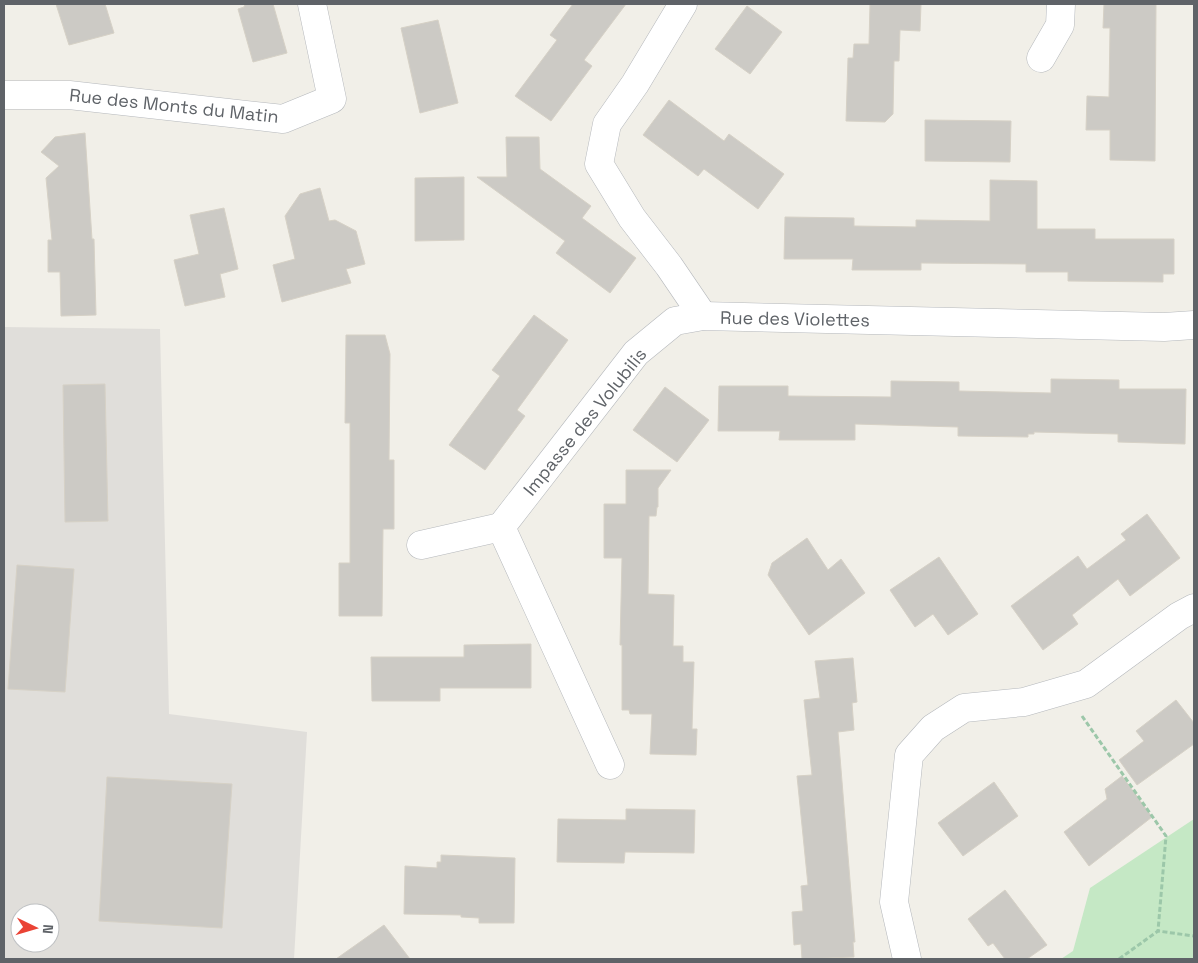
<svg xmlns="http://www.w3.org/2000/svg" width="1198" height="963" font-family="'Space Grotesk',sans-serif">
<style>
.industrial{fill:#e0deda;fill-rule:evenodd}
.green{fill:#c5e8c5}
.building{fill:#cccac5;stroke:#d6d1c6}
.lines{fill:none;stroke-linecap:round;stroke-linejoin:round}
.minor-casing{stroke:#b5b8bc;stroke-width:29}
.path{stroke:#9cc7a9;stroke-width:3;stroke-dasharray:5 2.5;stroke-linecap:butt}
.minor{stroke:#fff;stroke-width:28}
.labels{text-anchor:middle;stroke-width:5;stroke-linejoin:round;paint-order:stroke}
.street-label{font-size:18px;fill:#5f6368;stroke:#fff}
</style>
<rect width="100%" height="100%" fill="#f1efe8"/>
<path class="industrial" d="M4 327 160 329 169 714 307 732 294 959H4ZM20 913H50V943H20Z"/>
<polygon class="green" points="1194,819 1194,959 1061,959 1073,951 1090,888"/>
<g class="building">
<polygon points="56,4 105,4 114,33 69,45"/>
<polygon points="245,4 273,4 287,53 253,62 238,9 244,7"/>
<polygon points="573,4 626,4 584,60 592,66 551,121 515,96 557,40 550,35"/>
<polygon points="870,4 921,4 920,31 900,30 899,61 894,61 893,114 885,122 846,121 848,58 853,58 854,44 869,44"/>
<polygon points="1104,4 1156,4 1155,161 1110,160 1110,130 1086,130 1087,96 1109,97 1110,28 1103,28"/>
<polygon points="747,6 782,32 750,74 715,49"/>
<polygon points="438,20 458,103 420,113 401,28"/>
<polygon points="669,100 724,141 729,134 784,174 758,209 704,169 698,176 643,135"/>
<polygon points="925,120 1011,121 1010,162 925,161"/>
<polygon points="85,133 92,239 94,239 96,315 61,316 60,272 48,272 48,240 52,240 46,178 59,166 41,152 55,137"/>
<polygon points="506,137 539,137 540,169 591,206 582,218 636,258 610,293 556,253 565,241 477,177 507,177"/>
<polygon points="464,177 464,240 415,241 415,178"/>
<polygon points="990,180 1037,181 1037,229 1095,229 1095,239 1174,239 1174,274 1163,274 1163,282 1068,281 1068,272 1026,272 1026,264 921,263 921,270 852,270 853,259 784,259 785,217 854,218 854,226 916,227 916,220 990,221"/>
<polygon points="320,188 329,221 335,220 356,231 365,264 346,269 351,283 282,302 273,265 295,259 285,216 300,194"/>
<polygon points="224,208 238,269 220,274 225,297 185,306 174,260 199,254 190,215"/>
<polygon points="534,315 568,340 517,410 525,416 485,470 449,445 500,376 492,370"/>
<polygon points="346,335 385,335 390,354 389,460 394,460 394,529 383,529 382,616 339,616 339,563 350,563 350,423 345,423"/>
<polygon points="1051,379 1119,380 1119,389 1186,389 1185,444 1118,442 1118,434 1034,432 1034,434 1028,434 1028,437 958,436 958,427 855,424 855,440 779,440 780,431 718,431 719,386 788,386 788,396 891,397 891,381 959,382 959,391 1051,393"/>
<polygon points="105,384 108,521 65,522 63,385"/>
<polygon points="665,387 709,420 677,462 633,430"/>
<polygon points="626,470 671,470 658,488 658,507 657,507 656,516 649,516 648,594 674,595 673,646 683,646 683,662 694,662 692,729 697,729 696,755 650,754 652,714 630,714 629,710 622,710 622,645 620,645 622,558 604,558 604,504 626,504"/>
<polygon points="1147,514 1180,558 1130,596 1118,579 1072,615 1078,624 1043,650 1011,606 1078,556 1087,569 1126,540 1121,534"/>
<polygon points="807,538 828,570 841,559 865,593 809,635 768,575 772,563"/>
<polygon points="939,557 978,614 948,635 933,614 915,627 890,590"/>
<polygon points="17,565 74,569 65,692 8,689"/>
<polygon points="531,644 531,688 440,688 440,701 372,701 371,657 464,657 464,645"/>
<polygon points="853,658 857,702 852,703 854,730 838,732 855,942 853,942 854,957 802,959 801,944 794,945 792,912 803,911 801,886 808,885 797,776 812,775 804,700 820,698 815,661"/>
<polygon points="1176,700 1194,723 1194,744 1137,785 1119,760 1144,741 1136,731"/>
<polygon points="1122,776 1152,817 1089,866 1064,832 1107,799 1105,789"/>
<polygon points="107,777 232,784 222,928 99,921"/>
<polygon points="994,782 1018,816 963,856 938,823"/>
<polygon points="626,809 695,810 694,853 625,852 624,863 557,862 558,819 626,820"/>
<polygon points="441,855 515,858 514,923 479,923 479,918 461,917 461,915 404,914 405,866 437,868 437,862 441,862"/>
<polygon points="1005,890 1047,945 1027,959 1005,959 993,943 988,946 968,919"/>
<polygon points="384,925 410,959 336,959"/>
</g>
<g class="lines">
<g class="minor-casing">
<g id="minor">
<polyline points="683,4 635,84 607,124 599,164 632,218 669,266 703,316"/>
<polyline points="1041,58 1060,25 1061,4"/>
<polyline points="4,95 69,95 283,119 332,99 312,4"/>
<polyline points="421,545 501,527"/>
<polyline points="610,765 501,527 636,353 675,321 703,316 1164,327 1194,325"/>
<polyline points="907,959 894,902 909,755 933,728 964,708 1024,702 1086,684 1179,616 1194,608"/>
</g>
</g>
<g class="path">
<polyline points="1082,716 1166,836 1158,931"/>
<polyline points="1119,959 1158,931 1194,936"/>
</g>
<use href="#minor" class="minor"/>
</g>
<g class="labels">
<g class="street-label">
<text transform="translate(174 106) rotate(6)" y="6">Rue des Monts du Matin</text>
<text transform="translate(795 319) rotate(1)" y="6">Rue des Violettes</text>
<text transform="translate(585 422) rotate(-51)" y="6">Impasse des Volubilis</text>
</g>
</g>
<rect width="1198" height="963" fill="none" stroke="#5f6368" stroke-width="10"/>
<g transform="translate(35 928) rotate(95)"><circle r="24" fill="#ffffff" stroke="#bfc1c3"/>
<path d="M0-4L9 19L0 12L-9 19Z" fill="#ea4335"/>
<text y="-8" font-size="14" font-weight="bold" text-anchor="middle" fill="#5f6368">N</text>
</g>
</svg>
